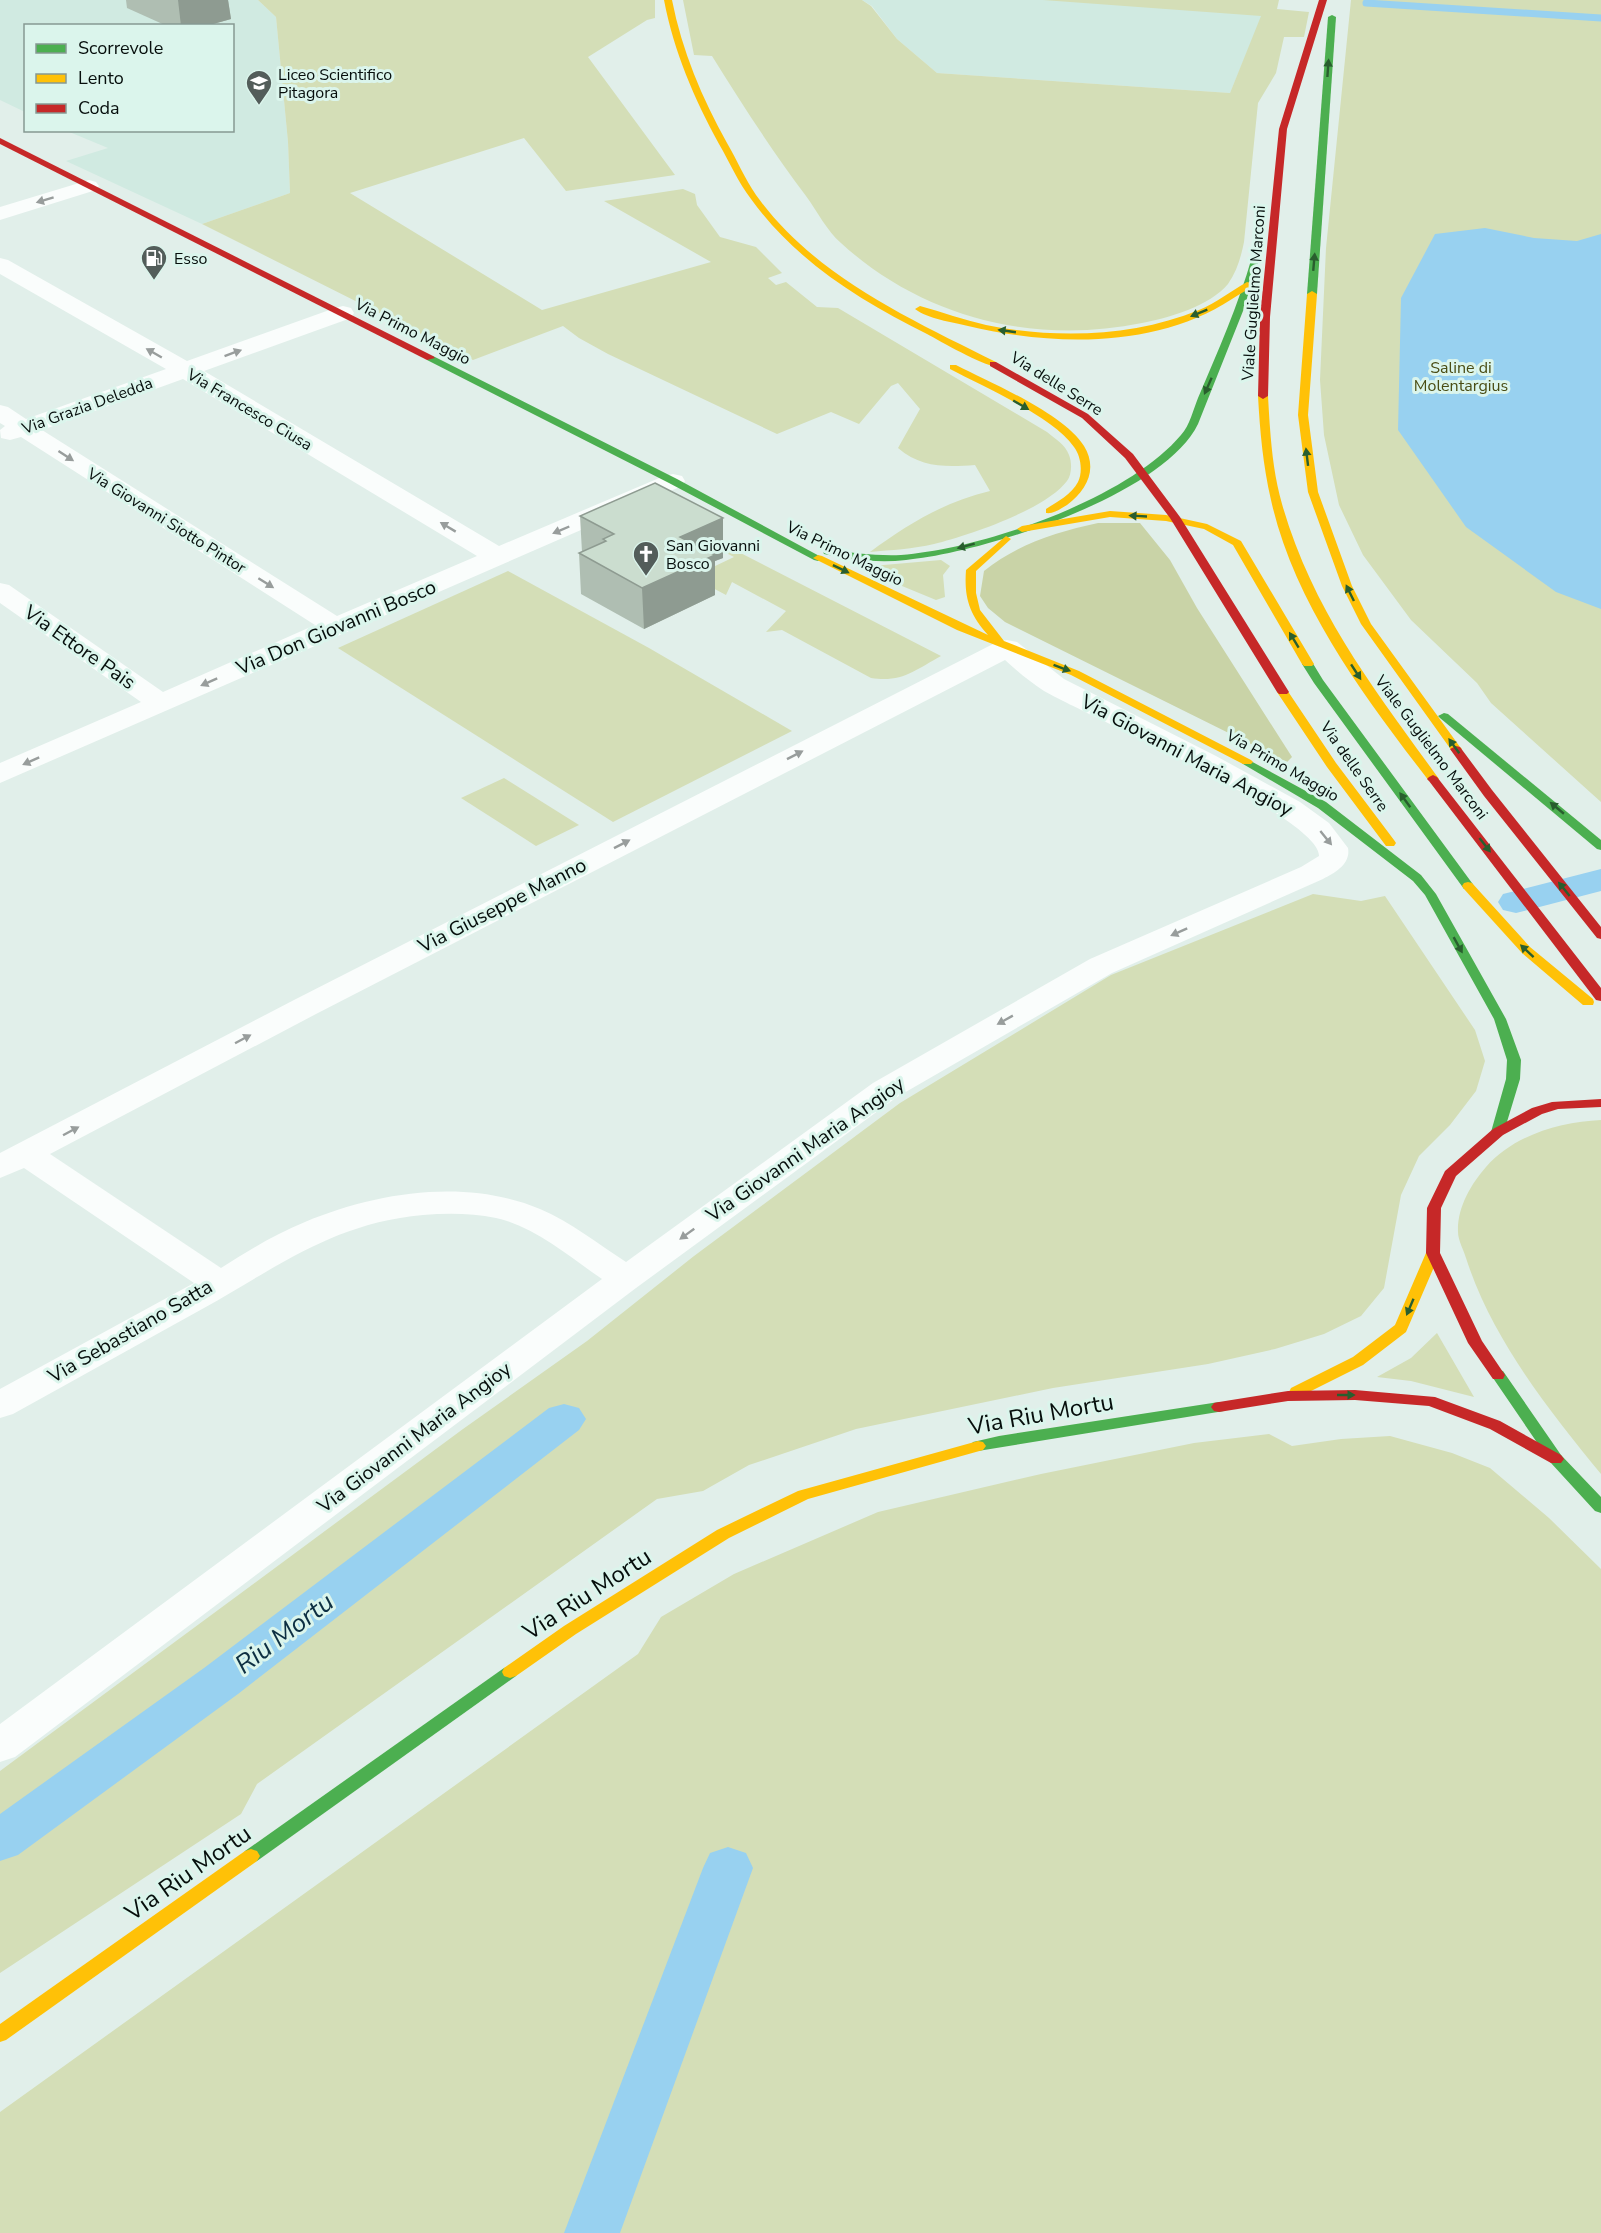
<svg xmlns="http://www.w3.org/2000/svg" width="1601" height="2233" font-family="'Nunito Sans',sans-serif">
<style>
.built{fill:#d0eae1}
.green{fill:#d4deb7}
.forest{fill:#c9d3a7}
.water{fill:#98d1f0}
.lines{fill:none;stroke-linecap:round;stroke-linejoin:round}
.stream{stroke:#98d1f0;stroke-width:7}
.canal{fill:#98d1f0;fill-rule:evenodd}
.street{fill:#fafdfc;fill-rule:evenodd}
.fast{fill:#4caf50;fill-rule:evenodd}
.slow{fill:#ffc107;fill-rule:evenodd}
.jam{fill:#c62828;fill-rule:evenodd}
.wall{fill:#afbeb2}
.shaded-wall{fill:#8e9b91}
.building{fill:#cbddcf;stroke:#8e9b91;stroke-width:1.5}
.oneway{fill:#295e2e}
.oneway2{fill:#989d9c}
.labels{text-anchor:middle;stroke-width:6;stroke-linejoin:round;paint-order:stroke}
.far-poi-label{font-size:16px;fill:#060e0c;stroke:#dbf5ec;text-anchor:start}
.far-street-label{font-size:16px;fill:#060e0c;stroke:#dbf5ec}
.far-park-label{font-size:16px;fill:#494c13;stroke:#dbf5ec}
.street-label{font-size:20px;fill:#060e0c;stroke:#dbf5ec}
.near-street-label{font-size:24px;fill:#060e0c;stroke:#dbf5ec}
.near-water-label{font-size:26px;font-style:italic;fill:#0d2f42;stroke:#dbf5ec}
</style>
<rect width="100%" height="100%" fill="#e1efea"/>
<g class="built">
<polygon points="0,0 258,0 276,17 288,142 290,193 202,224 66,161 108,148 67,131 232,130 232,26 26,26 25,112 0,100"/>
<polygon points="862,0 1272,0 1262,16 1230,93 937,73 897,39 872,6"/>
</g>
<g class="green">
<path d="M258 0H655V18L647 20 588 57 675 175 566 191 524 138 350 193 542 310 711 262 604 201 683 189 695 194 697 205 720 237 756 247 782 273 768 278 776 285 786 282 817 307 838 308 1047 432C1055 439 1065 444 1069 455 1072 462 1072 475 1067 481 1045 510 969 535 934 544 913 549 891 550 870 552 908 524 944 502 990 491L975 465C946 467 921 468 898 448L920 409 898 383 891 386 859 424 831 412 777 434 608 354 579 338 563 326 473 360 202 224 290 193 288 142 276 17Z"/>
<path d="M683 0H862L871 6 897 39 937 73 1230 93 1261 16 1043 0H1279L1277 9 1309 12 1304 37H1284L1276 73 1258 103 1244 242C1241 257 1237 271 1228 284 1210 306 1168 318 1142 323 1034 345 923 318 841 243 827 231 817 211 806 196 772 151 742 104 712 56L694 55Z"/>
<polygon points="1351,0 1601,0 1601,802 1491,703 1477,683 1411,620 1363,555 1339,505 1324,435 1320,380 1326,248"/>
<path d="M658 518 684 524 941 656C915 670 902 683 871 678L782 630 766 632 786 611 732 582 726 595 692 577 734 557Z"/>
<polygon points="941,560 950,566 943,575 945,597 936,600 868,572 872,566"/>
<polygon points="508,571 649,648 792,731 613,822 338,648"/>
<polygon points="504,778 579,825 536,846 461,798"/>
<polygon points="1313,894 1361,901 1385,896 1475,1030 1485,1061 1476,1091 1450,1125 1419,1156 1401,1195 1384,1288 1361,1316 1324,1334 1275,1349 1208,1364 1053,1388 856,1429 749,1465 703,1491 657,1499 257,1784 241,1814 0,1973 0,1771 463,1429 587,1341 694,1256 900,1103 1111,975"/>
<path d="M1601 1120V1474C1548 1409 1492 1339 1466 1258 1464 1251 1458 1240 1458 1232 1457 1208 1471 1184 1486 1167 1514 1135 1560 1122 1601 1120Z"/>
<polygon points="1437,1333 1474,1397 1411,1381 1377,1377 1411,1358"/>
<polygon points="1269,1434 1292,1446 1341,1439 1390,1436 1452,1453 1490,1468 1549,1518 1601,1569 1601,2233 0,2233 0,2112 638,1654 661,1617 734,1574 878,1512 1041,1474 1194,1443"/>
</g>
<path class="forest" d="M1098 523H1140L1170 560 1197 608 1292 757 1287 762 1005 622 988 608 980 596 984 571C1018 544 1056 532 1098 523Z"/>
<polygon class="water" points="1485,228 1534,238 1577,241 1601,234 1601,609 1556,592 1466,527 1398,430 1401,298 1435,234"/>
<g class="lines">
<polyline class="stream" points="1366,3 1601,18"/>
<g class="canal">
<polygon points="1601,869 1601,891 1516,913 1503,910 1498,902 1503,894"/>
<polygon points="564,1404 579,1408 586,1419 579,1430 238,1694 18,1855 0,1861 0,1814 204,1668 549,1408"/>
<polygon points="728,1847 746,1853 753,1868 620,2233 564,2233 703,1868 710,1853"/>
</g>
<g class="street">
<polygon points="89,180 96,182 99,186 96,190 0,220 0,207"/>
<path d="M0 258 8 260 187 361 335 308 343 306 351 308 354 313 351 318 204 371 499 546 664 476 673 474 682 476 685 481 682 486 0 783V763L141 702 0 603V583L9 585 163 692 315 625 21 437 10 440 1 438 0 430 5 426 0 423V405L8 407 26 419 166 369 0 274ZM183 379 477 556 337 616 42 430Z"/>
<path d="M1007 640 1017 642 1064 679 1216 756 1300 802 1329 823 1348 848C1351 864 1335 873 1323 879L1112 973 897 1097 636 1288 15 1757 0 1762V1724L602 1279C569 1257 536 1227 496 1218 472 1213 447 1213 423 1215 334 1223 279 1266 204 1308 140 1343 77 1379 13 1414L0 1418V1389L194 1283 24 1168 0 1178V1153L294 1000 997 642ZM1005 660C1017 671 1030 682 1044 691 1084 714 1321 818 1319 856L1301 867 1090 959 873 1083 626 1262C598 1244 571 1222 540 1209 466 1178 377 1192 305 1222 275 1234 248 1251 221 1268L50 1154 316 1014Z"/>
</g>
<g class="fast">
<polygon points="1332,15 1336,17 1317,294 1312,297 1307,294 1328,17"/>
<path d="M1256 254 1260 257 1243 311 1198 424C1163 496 982 553 906 560 879 563 851 560 824 554L823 552 828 549C852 553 876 556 901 555 983 549 1127 499 1181 435 1190 425 1193 410 1198 398 1218 351 1238 306 1252 257Z"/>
<polygon points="427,356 433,356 677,479 823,558 818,561 814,560 669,483 427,360"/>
<polygon points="1308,661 1312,662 1323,680 1472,883 1474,886 1472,889 1464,889 1314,683 1302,664"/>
<polygon points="1444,713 1448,714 1601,840 1601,850 1597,849 1440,718 1438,716"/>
<polygon points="1247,759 1326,802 1421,875 1436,894 1506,1019 1521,1060 1520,1079 1503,1135 1498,1136 1491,1132 1506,1079 1507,1060 1494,1019 1425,895 1413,881 1318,808 1243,764 1241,762 1243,760"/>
<polygon points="1498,1370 1503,1371 1561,1455 1601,1497 1601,1513 1595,1511 1551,1463 1491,1375 1493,1371"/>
<polygon points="1219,1402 1224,1403 1227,1407 1224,1411 978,1451 973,1450 970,1446 973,1442 999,1436"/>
<polygon points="510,1666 516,1668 518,1672 516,1676 257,1861 251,1863 245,1861 242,1856 245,1851 504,1668"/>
</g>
<g class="slow">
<path d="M664 0H672C682 51 702 98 727 143 737 160 745 179 756 195 814 276 910 319 996 362V366C985 367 940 341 927 334 860 301 795 260 751 199 738 182 730 163 719 144 694 98 674 52 664 0Z"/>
<path d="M1247 282 1255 284C1248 290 1239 294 1232 299 1156 349 1052 346 968 326 952 322 928 319 915 309L920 306C942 312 964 320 986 325 1056 339 1133 337 1199 310 1216 303 1231 291 1247 282Z"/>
<polygon points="1312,291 1317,294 1308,415 1318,492 1352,586 1371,624 1460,747 1462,749 1460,751 1452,751 1361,624 1342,586 1308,492 1298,415 1307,294"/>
<path d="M950 365H956C991 383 1063 413 1084 446 1098 469 1087 490 1067 505 1060 509 1054 514 1046 513V509C1057 502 1072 494 1078 482 1083 472 1081 456 1074 447 1052 416 984 387 950 369Z"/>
<path d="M1263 393 1268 396C1270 432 1272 469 1282 504 1313 612 1375 690 1439 779L1437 781H1429C1366 699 1294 604 1271 500 1263 465 1260 432 1258 396Z"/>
<polygon points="1110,511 1166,515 1207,524 1241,541 1314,664 1312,666 1304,666 1302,664 1233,545 1204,529 1166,521 1110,517 1022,532 1017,529 1022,526"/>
<path d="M1006 536 1011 539 976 571V593L980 610 1004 641 1079 671 1251 760 1253 762 1251 764H1243L1071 675 957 630 813 558 818 555 822 556 988 635C969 614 964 597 966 570Z"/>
<polygon points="1283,689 1287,690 1336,763 1394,840 1396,843 1394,846 1386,846 1327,767 1277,692"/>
<polygon points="1468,882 1472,883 1530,947 1593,999 1594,1002 1593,1005 1583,1005 1522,953 1464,889 1462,886 1464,883"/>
<polygon points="1433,1248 1440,1253 1406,1332 1363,1365 1301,1396 1291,1396 1289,1392 1291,1388 1353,1357 1395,1325 1426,1253"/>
<polygon points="978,1441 983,1442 986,1446 983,1450 808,1499 729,1538 576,1634 516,1676 510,1678 504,1676 502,1672 504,1668 564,1626 717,1530 798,1491"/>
<polygon points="251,1849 257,1851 260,1856 257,1861 6,2040 0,2042 0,2024 245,1851"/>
</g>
<g class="jam">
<polygon points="1319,0 1327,0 1287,129 1270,317 1268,396 1263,399 1258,396 1260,317 1279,129"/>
<polygon points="0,138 433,356 435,358 427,360 0,144"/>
<polygon points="990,362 996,362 1088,414 1133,454 1180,517 1289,692 1287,694 1279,694 1277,692 1170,518 1125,458 1082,418 990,366"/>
<polygon points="1456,746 1460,747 1492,790 1601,927 1601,939 1597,938 1484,796 1450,749"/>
<polygon points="1433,775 1437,777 1601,988 1601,1001 1596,1000 1429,781 1427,779 1429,777"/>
<polygon points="1601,1099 1601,1107 1558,1109 1542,1114 1503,1135 1456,1176 1441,1208 1440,1253 1482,1341 1505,1375 1503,1379 1493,1379 1468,1343 1426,1253 1427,1208 1445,1171 1493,1129 1532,1108 1552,1102"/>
<polygon points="1355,1390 1435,1397 1500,1421 1561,1455 1564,1459 1561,1463 1551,1463 1490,1429 1429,1406 1355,1400 1288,1401 1219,1412 1214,1411 1211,1407 1214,1403 1219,1402 1288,1391"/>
</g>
</g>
<g class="wall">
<polygon points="126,0 228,0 231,19 206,26 167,26 127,8"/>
<polygon points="580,516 723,518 723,558 715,561 715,595 644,629 581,594 579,553 582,552"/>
</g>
<g class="shaded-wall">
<polygon points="178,0 228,0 231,19 206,26 181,26"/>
<polygon points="723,518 723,558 715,561 715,595 644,629 642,588 680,537"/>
</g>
<polygon class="building" points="655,483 723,518 680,537 715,555 642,588 579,553 606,541 603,539 614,534 580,516"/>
<defs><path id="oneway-solid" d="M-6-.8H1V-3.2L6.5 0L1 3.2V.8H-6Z" transform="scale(1.5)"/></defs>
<g class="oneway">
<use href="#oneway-solid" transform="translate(1328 68) rotate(-86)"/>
<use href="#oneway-solid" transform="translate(1314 262) rotate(-85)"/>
<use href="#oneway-solid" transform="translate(1199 313) rotate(158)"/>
<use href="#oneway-solid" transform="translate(1007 331) rotate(-172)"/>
<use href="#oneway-solid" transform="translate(1208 386) rotate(114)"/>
<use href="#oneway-solid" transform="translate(1021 405) rotate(30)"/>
<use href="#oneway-solid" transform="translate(1307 457) rotate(-97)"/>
<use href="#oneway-solid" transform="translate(1138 516) rotate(-177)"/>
<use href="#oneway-solid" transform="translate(966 546) rotate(165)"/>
<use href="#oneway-solid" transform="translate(841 569) rotate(26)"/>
<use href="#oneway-solid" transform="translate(1350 593) rotate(-116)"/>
<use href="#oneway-solid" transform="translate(1294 640) rotate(-121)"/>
<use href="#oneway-solid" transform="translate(1062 668) rotate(20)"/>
<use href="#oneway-solid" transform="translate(1356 672) rotate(57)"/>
<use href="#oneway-solid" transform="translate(1454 746) rotate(-126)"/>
<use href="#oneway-solid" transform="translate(1405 800) rotate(-126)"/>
<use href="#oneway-solid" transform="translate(1557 808) rotate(-140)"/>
<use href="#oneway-solid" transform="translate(1485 845) rotate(52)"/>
<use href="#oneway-solid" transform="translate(1564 889) rotate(-129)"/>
<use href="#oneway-solid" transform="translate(1458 945) rotate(61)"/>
<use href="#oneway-solid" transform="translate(1527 951) rotate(-137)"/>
<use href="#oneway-solid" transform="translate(1410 1307) rotate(113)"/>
<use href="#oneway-solid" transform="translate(1346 1395)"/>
</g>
<g class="oneway2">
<use href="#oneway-solid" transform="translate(45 200) rotate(163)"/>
<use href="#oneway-solid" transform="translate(154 353) rotate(-150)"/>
<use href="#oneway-solid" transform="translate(233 353) rotate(-20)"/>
<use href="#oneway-solid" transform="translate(66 456) rotate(33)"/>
<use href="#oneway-solid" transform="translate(448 527) rotate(-149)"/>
<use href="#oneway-solid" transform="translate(561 530) rotate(157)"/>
<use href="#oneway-solid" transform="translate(266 583) rotate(32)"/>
<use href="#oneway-solid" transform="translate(209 682) rotate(156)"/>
<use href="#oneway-solid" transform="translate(795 755) rotate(-27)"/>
<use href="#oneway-solid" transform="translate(31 761) rotate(156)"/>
<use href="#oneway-solid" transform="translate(1326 838) rotate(51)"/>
<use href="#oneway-solid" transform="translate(622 844) rotate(-27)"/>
<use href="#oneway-solid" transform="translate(1179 932) rotate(156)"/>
<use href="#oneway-solid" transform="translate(1005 1020) rotate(151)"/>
<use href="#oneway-solid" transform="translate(243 1039) rotate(-28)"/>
<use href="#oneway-solid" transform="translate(71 1131) rotate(-28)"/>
<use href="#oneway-solid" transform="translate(687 1234) rotate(144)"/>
</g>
<defs>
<g id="school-pin" transform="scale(1.35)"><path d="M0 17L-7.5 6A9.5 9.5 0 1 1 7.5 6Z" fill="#535d5a" stroke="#dbf5ec"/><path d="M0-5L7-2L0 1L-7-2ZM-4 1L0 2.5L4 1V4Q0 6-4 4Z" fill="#fff"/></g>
<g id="fuel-pin" transform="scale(1.35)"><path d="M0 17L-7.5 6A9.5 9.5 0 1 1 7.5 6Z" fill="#535d5a" stroke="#dbf5ec"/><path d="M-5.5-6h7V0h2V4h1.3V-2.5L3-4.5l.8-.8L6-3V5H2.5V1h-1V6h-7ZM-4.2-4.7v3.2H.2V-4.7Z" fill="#fff"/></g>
<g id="church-pin" transform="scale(1.35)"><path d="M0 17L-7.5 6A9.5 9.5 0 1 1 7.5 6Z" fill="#535d5a" stroke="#dbf5ec"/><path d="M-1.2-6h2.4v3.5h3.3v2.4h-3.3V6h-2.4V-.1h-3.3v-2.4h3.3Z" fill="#fff"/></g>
</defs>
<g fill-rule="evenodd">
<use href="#school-pin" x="259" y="83"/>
<use href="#fuel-pin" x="154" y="258"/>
<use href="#church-pin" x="646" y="554"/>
</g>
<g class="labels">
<g class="far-poi-label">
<text x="278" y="80">Liceo Scientifico<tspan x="278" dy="18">Pitagora</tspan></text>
<text x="174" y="264">Esso</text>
<text x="666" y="551">San Giovanni<tspan x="666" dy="18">Bosco</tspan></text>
</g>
<g class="far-street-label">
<text transform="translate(1253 293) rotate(-86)" y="6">Viale Guglielmo Marconi</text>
<text transform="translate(413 331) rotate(27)" y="6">Via Primo Maggio</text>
<text transform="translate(1057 383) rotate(32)" y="6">Via delle Serre</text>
<text transform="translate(87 405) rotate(-20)" y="6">Via Grazia Deledda</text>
<text transform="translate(250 409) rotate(31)" y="6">Via Francesco Ciusa</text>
<text transform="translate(167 520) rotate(32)" y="6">Via Giovanni Siotto Pintor</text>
<text transform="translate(845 553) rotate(26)" y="6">Via Primo Maggio</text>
<text transform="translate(1432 747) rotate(53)" y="6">Viale Guglielmo Marconi</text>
<text transform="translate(1283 765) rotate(30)" y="6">Via Primo Maggio</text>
<text transform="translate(1355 766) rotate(55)" y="6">Via delle Serre</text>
</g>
<g class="far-park-label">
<text x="1461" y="373">Saline di<tspan x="1461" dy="18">Molentargius</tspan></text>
</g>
<g class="street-label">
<text transform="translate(336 627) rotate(-23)" y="7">Via Don Giovanni Bosco</text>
<text transform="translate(80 647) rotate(35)" y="7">Via Ettore Pais</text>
<text transform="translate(1187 755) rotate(28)" y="7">Via Giovanni Maria Angioy</text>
<text transform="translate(502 905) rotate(-27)" y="7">Via Giuseppe Manno</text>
<text transform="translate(805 1149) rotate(-35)" y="7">Via Giovanni Maria Angioy</text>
<text transform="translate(130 1331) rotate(-30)" y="7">Via Sebastiano Satta</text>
<text transform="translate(414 1437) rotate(-37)" y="7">Via Giovanni Maria Angioy</text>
</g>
<g class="near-street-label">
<text transform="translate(1041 1414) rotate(-10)" y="8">Via Riu Mortu</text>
<text transform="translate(587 1594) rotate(-33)" y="8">Via Riu Mortu</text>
<text transform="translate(188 1873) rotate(-35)" y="8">Via Riu Mortu</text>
</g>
<g class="near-water-label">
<text transform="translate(284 1633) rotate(-37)" y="9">Riu Mortu</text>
</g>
</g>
<rect x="24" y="24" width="210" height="108" fill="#dbf5ec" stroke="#869992" stroke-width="1.5"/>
<rect x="36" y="44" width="30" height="9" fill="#4caf50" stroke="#869992" stroke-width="1.5"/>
<text x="78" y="54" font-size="18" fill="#060e0c">Scorrevole</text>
<rect x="36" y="74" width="30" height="9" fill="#ffc107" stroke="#869992" stroke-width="1.5"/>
<text x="78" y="84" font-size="18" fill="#060e0c">Lento</text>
<rect x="36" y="104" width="30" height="9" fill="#c62828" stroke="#869992" stroke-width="1.5"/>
<text x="78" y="114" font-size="18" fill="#060e0c">Coda</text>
</svg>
